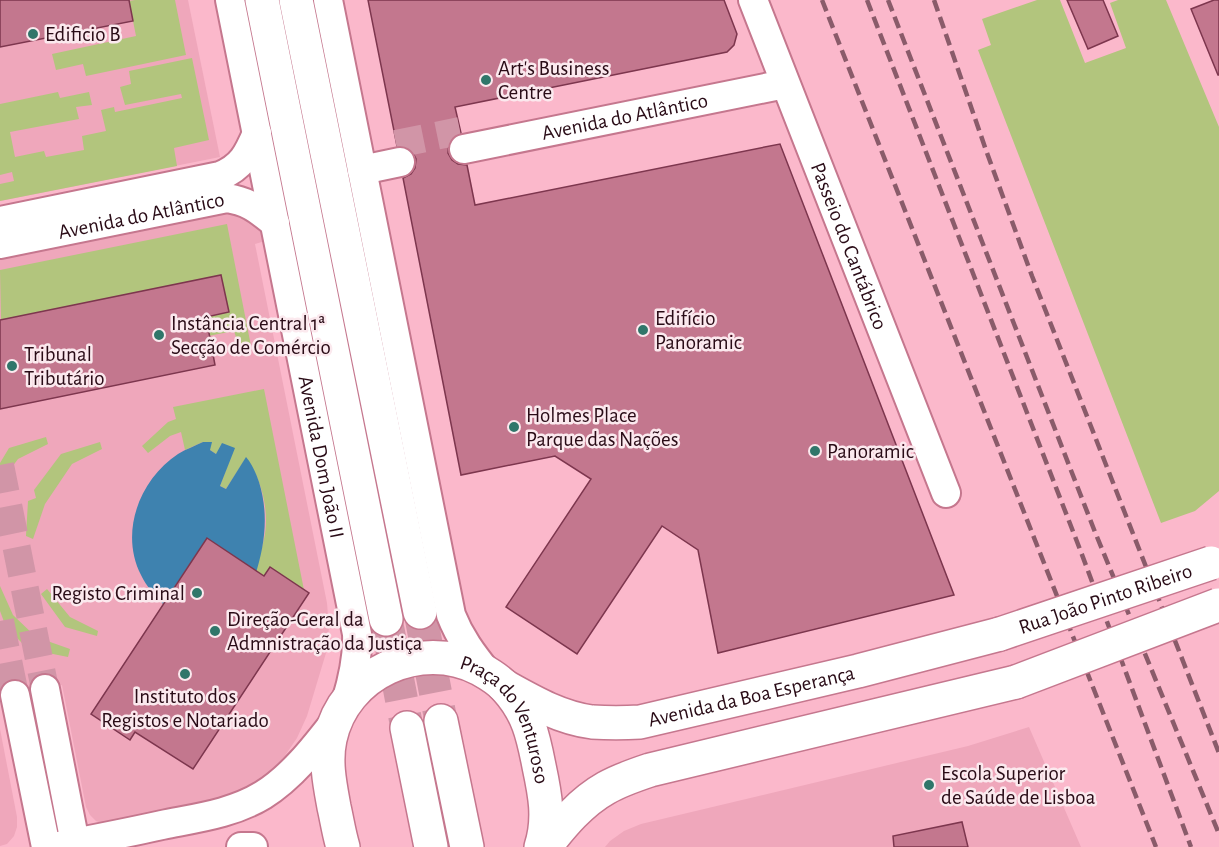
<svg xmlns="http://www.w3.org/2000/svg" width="1219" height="847" font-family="'Alegreya Sans',sans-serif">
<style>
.built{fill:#efa7bb}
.green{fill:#b2c57d}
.water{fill:#3e82af}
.building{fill:#c3778e;stroke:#7d364e;stroke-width:1.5}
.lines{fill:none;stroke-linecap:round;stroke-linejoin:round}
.street-tunnel{stroke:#d195a7;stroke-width:28;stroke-dasharray:28 14;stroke-linecap:butt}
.secondary-tunnel{stroke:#d195a7;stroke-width:33;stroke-dasharray:33 16;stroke-linecap:butt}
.street-casing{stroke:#c5778e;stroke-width:32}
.secondary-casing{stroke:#c5778e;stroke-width:36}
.street{stroke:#fff;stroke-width:28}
.secondary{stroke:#fff;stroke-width:33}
.rail{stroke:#8a5b6a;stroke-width:4.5;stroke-dasharray:12 6;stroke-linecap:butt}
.secondary-bridge-casing{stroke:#c5778e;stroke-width:36;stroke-linecap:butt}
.secondary-bridge{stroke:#fff;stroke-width:33}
.poi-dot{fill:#30766a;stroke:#fbe9ee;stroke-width:2}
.labels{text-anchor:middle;stroke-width:5;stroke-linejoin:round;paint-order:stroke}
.poi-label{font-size:21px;fill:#290b16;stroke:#fbe9ee;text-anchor:start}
.street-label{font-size:21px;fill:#290b16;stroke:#fbe9ee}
</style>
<rect width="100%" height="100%" fill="#fbb8cb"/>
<g class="built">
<polygon points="0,0 188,0 220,157 0,201"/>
<polygon points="227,206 262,226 265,241 255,244 327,603 329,628 326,653 307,716 297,738 284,757 267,774 253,785 223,800 104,824 96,821 90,815 86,807 62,685 0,698 0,252"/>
<polygon points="1029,727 1081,847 605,847 610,841 624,831 641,824 968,746"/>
<polygon points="0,729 17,817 17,827 14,836 7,844 0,846"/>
</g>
<g class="green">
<polygon points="135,0 175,0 186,55 86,76 83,64 56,70 52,54 136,36 129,1"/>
<polygon points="1037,0 1060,0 1085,63 1126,48 1110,3 1118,0 1166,0 1219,127 1219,491 1195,511 1161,523 978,50 991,45 982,19"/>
<polygon points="192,58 209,140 174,148 177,166 0,201 0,184 14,181 12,172 0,175 0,104 58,92 60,98 89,92 92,105 76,107 79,119 10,132 15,157 44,151 46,157 84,150 82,136 106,131 101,110 114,107 115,112 182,98 181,94 125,105 120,87 131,84 129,71"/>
<polygon points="227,224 251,346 240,349 234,331 198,338 194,320 229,312 221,275 1,320 0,270"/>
<path d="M264 389 304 590 259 585 252 581C256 567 261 553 264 539 270 512 262 480 246 458L226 489 220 486 234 448 216 454 210 450 203 442 185 450 181 432 170 436 148 453 142 446 168 422 176 419 173 407Z"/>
<polygon points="46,437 48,444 18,459 0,483 0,463 9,448"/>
<polygon points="100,442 102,449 72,464 45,504 33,539 26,536 28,501 36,498 34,490 61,454"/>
<polygon points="0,586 13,615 36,637 70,649 68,657 28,649 6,627 0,611"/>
<polygon points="47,589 70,617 98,631 97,636 65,627 41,594"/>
</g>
<path class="water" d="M203 442H212L210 450 216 454 222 443 235 448 220 486 226 489 246 457C252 464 256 473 259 482 269 514 265 545 255 576L247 565 207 538 163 604C155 595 146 586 141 575 119 532 140 479 178 454 186 449 195 446 203 442Z"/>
<g class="building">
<polygon points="0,0 129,0 133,21 0,47"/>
<polygon points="368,0 724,0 737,34 734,45 727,52 455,107 461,133 453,137 449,143 448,153 452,160 458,164 467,165 475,205 780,144 954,595 718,653 698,550 662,526 577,654 506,607 591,479 555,456 461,475 403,178 411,174 415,168 416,159 412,151 405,146 397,146"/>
<polygon points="1067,0 1103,0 1118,36 1088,49"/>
<polygon points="1214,0 1219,0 1219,75 1218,75 1191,9"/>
<polygon points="221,275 229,312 206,317 215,365 0,409 0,320"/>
<polygon points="207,538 264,576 270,567 309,593 193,769 135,732 130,740 91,714"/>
<polygon points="962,822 968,847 894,847 893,836"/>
</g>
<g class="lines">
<g class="street-tunnel">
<polyline points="396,144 460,131"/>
<polyline points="0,465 45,689"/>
<polyline points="0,621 15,695"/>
</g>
<g class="secondary-tunnel">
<polyline points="420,612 441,721"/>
<polyline points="386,619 407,728"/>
</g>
<g class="street-casing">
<g id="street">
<path id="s1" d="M230 0 357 634C358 658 353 679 346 702"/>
<path d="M328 0 451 615C460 638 472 654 488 674"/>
<path id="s2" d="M753 0 946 493"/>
<path id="s3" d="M464 149 785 84"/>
<polyline points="362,170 400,162"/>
<path d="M0 221 220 176C242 167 248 154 257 133"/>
<path id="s4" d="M0 244 227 198C250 202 257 209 275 223"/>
<polyline points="45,689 75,843"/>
<polyline points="15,695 46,847"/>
<path d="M54 847C90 840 126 833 162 825 196 818 232 814 263 795 292 777 315 747 336 720"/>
<polyline points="241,847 253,847"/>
</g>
</g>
<g class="secondary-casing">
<g id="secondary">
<polyline points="262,0 386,619"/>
<polyline points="296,0 420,612"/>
<path id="s5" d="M504 686C531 701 560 718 592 722 608 723 624 723 640 722L858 671 1000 634"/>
<polyline points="441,721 467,847"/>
<polyline points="407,728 431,847"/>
<path id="s6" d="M343 847C339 834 337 820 334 807 330 785 325 762 330 739 344 673 420 638 480 669 489 674 499 680 506 688 528 712 533 735 539 766 545 794 550 819 541 847"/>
<path d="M545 847C562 825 581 802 606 788 620 780 635 775 650 770L1016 682"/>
</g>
</g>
<use href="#street" class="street"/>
<use href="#secondary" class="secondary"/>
<g class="rail">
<polyline points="822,0 1156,847"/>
<polyline points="867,0 1081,552 1191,847"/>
<polyline points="888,0 1095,532 1219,834"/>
<polyline points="934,0 987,153 1032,276 1219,753"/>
</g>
<g class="secondary-bridge-casing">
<g id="secondary-bridge">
<path id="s7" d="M1000 634 1211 563"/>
<polyline points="1016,682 1218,605"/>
</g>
</g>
<use href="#secondary-bridge" class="secondary-bridge"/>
</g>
<g class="poi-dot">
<circle cx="33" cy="34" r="6"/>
<circle cx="486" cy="80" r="6"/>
<circle cx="643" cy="330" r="6"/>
<circle cx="159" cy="335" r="6"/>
<circle cx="12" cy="366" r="6"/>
<circle cx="514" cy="427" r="6"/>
<circle cx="815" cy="451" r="6"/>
<circle cx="197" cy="593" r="6"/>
<circle cx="215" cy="631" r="6"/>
<circle cx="185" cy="674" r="6"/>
<circle cx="929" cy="785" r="6"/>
</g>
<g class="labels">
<g class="poi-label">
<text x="45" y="41">Edificio B</text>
<text x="498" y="75">Art's Business<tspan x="498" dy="24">Centre</tspan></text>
<text x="655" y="325">Edifício<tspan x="655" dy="24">Panoramic</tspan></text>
<text x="171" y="330">Instância Central 1ª<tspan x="171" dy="24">Secção de Comércio</tspan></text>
<text x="24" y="361">Tribunal<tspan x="24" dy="24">Tributário</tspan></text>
<text x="526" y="422">Holmes Place<tspan x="526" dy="24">Parque das Nações</tspan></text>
<text x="827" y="458">Panoramic</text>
<text x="185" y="600" text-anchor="end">Registo Criminal</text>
<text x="227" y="626">Direção-Geral da<tspan x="227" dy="24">Admnistração da Justiça</tspan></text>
<text x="185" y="703" text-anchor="middle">Instituto dos<tspan x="185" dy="24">Registos e Notariado</tspan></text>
<text x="941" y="780">Escola Superior<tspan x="941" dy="24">de Saúde de Lisboa</tspan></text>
</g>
<g class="street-label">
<text dy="7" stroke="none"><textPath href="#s3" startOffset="164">Avenida do Atlântico</textPath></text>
<text dy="7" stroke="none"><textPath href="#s4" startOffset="144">Avenida do Atlântico</textPath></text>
<text dy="7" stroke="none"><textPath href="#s2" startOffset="264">Passeio do Cantábrico</textPath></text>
<text dy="7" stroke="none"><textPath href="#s1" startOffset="466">Avenida Dom João II</textPath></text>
<text dy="7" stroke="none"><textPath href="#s7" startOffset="111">Rua João Pinto Ribeiro</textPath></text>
<text dy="7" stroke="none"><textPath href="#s5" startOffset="258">Avenida da Boa Esperança</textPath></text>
<text dy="7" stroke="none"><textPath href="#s6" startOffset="358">Praça do Venturoso</textPath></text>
</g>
</g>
</svg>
